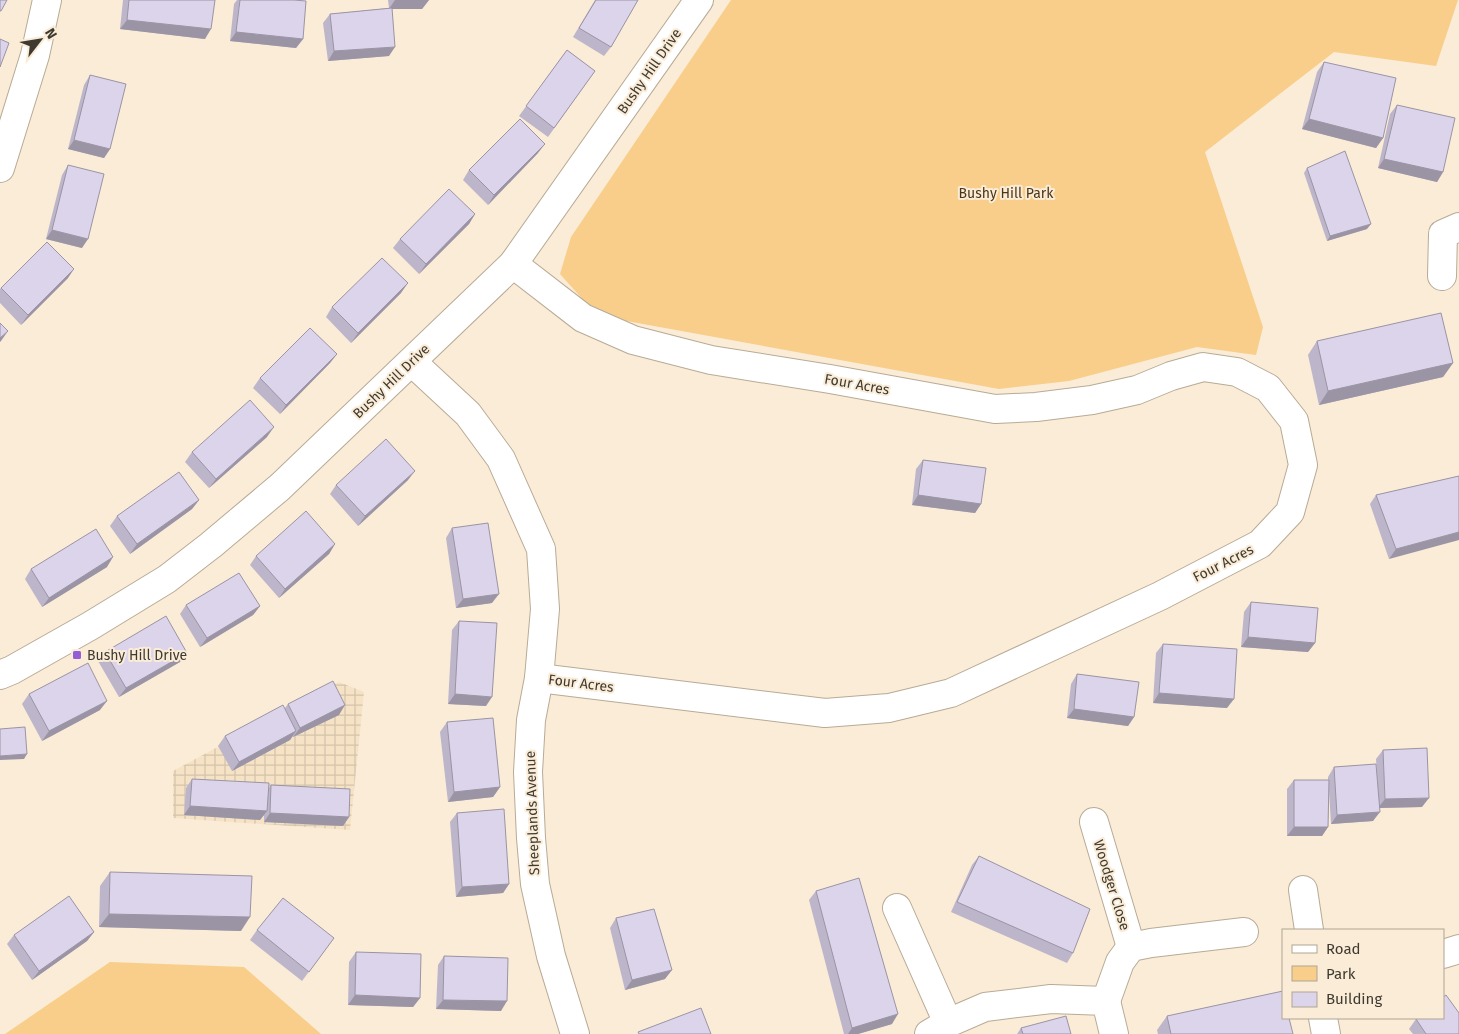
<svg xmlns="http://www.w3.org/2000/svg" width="1459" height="1034" font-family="'Fira Sans',sans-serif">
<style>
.industrial{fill:url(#industrial-grid)}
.green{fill:#f8ce8a}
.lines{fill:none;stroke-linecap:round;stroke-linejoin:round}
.minor-casing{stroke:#b8ab96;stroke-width:30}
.minor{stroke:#fff;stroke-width:28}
.wall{fill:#bdb6ca}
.shaded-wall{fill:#9a94a4}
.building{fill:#dcd4eb;stroke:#9a94a4}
.poi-dot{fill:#935ed6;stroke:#faecd6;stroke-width:2}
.labels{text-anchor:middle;stroke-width:4;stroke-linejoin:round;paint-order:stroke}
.street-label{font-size:14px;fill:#3f3a31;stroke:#faecd6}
.park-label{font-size:14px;fill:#4b3716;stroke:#faecd6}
.poi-label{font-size:14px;fill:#3f3a31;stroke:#faecd6;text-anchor:start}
</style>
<defs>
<pattern id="industrial-grid" width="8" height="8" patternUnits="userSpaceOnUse" patternTransform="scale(1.25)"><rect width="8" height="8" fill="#f6e3c6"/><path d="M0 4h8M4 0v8" fill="none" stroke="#d4c4ab"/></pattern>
</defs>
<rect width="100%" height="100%" fill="#faecd6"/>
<polygon class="industrial" points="339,682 364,692 350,830 173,818 173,771"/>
<g class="green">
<polygon points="731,0 1458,0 1436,66 1334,52 1205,152 1263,327 1256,355 1197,347 1069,381 999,389 621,320 586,303 560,274 571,237"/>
<polygon points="110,962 244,967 321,1034 5,1034"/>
</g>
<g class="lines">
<g class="minor-casing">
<g id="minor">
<polyline points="0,168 35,55 47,0"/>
<polyline points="513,264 583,318 633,340 711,360 830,379 995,409 1036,407 1092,400 1137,390 1171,376 1203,367 1237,372 1268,388 1294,421 1303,465 1290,512 1260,544 1160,596 951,693 889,708 825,713 539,678"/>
<polyline points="1442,276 1443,234 1459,227"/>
<polyline points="412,362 468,414 501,459 541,549 545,609 539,678 531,720 528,772 531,838 535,884 551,956 575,1034"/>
<polyline points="0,675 12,670 90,626 167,579 211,545 280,487 513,264 699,0"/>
<polyline points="1094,822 1131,947"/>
<polyline points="1303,890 1309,930"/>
<polyline points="897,908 948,1023"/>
<polyline points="1443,954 1459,949"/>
<polyline points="1106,1001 1120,962 1131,947 1151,943 1244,932"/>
<polyline points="1323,1018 1326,1034"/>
<polyline points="929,1034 948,1023 985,1007 1051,999 1106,1001 1114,1034"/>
</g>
</g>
<use href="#minor" class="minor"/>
</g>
<g class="wall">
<polygon points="123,0 215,0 205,39 120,29"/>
<polygon points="237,0 240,0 303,39 296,48 230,41 234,4"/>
<polygon points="388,0 429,0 422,9 392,9 389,56 328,61 323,23 330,14 389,8"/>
<polygon points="595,0 638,0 611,47 604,56 573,37"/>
<polygon points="567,50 595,71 548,137 519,116"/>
<polygon points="1324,62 1383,138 1376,148 1302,129 1317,72"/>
<polygon points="90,75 110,149 104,158 68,149 84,85"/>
<polygon points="1397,105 1443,172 1437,182 1378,168 1390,114"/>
<polygon points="538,153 488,205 463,180 469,170"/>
<polygon points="68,165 82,248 46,239 62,175"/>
<polygon points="1307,168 1367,229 1327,241 1304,173"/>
<polygon points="475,214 469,224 419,274 393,248 400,239"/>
<polygon points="47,242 68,278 21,325 0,303 0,289"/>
<polygon points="401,293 351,343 326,317 332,307"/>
<polygon points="1317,341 1453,363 1443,377 1319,405 1308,355"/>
<polygon points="337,354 330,363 280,414 253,388 260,378"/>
<polygon points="267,437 209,488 185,462 192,452"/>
<polygon points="923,460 981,504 975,513 912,505 916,469"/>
<polygon points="1459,476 1389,559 1370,504 1376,495"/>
<polygon points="408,480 358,526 330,494 336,485"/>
<polygon points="199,500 192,509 130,554 110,526 117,516"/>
<polygon points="452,528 492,603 456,608 446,538"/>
<polygon points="335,544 329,554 279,598 250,565 256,556"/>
<polygon points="107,567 42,607 25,579 31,569"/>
<polygon points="1251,602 1315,643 1308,652 1241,647 1244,612"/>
<polygon points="186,605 260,606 253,615 200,647 180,614"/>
<polygon points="459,621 486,706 448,704 452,630"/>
<polygon points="1163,644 1227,708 1153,703 1156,653"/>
<polygon points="105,652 180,662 119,697 98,661"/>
<polygon points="1077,674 1134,717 1128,726 1067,718 1071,684"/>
<polygon points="29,694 100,710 42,741 22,704"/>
<polygon points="288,704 339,715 293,737 293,736 290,740 232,771 218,746 225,736 285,708"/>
<polygon points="447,722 500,787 493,797 448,802 440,732"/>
<polygon points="1383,750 1422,807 1379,808 1373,821 1331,824 1329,791 1328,827 1322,836 1287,836 1287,789 1294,780 1328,780 1328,777 1334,767 1377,777 1376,759"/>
<polygon points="192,779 268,789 271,785 349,817 343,826 264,822 264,815 260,820 184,815 186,788"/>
<polygon points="457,813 509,884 503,893 456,897 450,822"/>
<polygon points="979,856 1073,953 1067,963 951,912 972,865"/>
<polygon points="110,872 241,931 99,927 100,886"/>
<polygon points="816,891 892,1024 858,1034 844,1034 809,900"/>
<polygon points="616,918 665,979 625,990 610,928"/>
<polygon points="257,930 334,938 302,981 250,940"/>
<polygon points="94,932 87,941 32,980 7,944 14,935"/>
<polygon points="356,952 420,998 413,1007 348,1005 349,962"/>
<polygon points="444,956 501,1011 436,1009 438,965"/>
<polygon points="1167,1016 1293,1034 1158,1034 1157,1030"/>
<polygon points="1416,1019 1459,1034 1413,1034 1409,1029"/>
<polygon points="1021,1028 1071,1034 1017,1034"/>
</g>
<g class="shaded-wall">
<polygon points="395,0 429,0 422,9 389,9"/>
<polygon points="127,20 211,29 205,39 120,29"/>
<polygon points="236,32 303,39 296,48 230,41"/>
<polygon points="395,47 389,56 328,61 334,51"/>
<polygon points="1309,119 1383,138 1376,148 1302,129"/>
<polygon points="74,140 110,149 104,158 68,149"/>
<polygon points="545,144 538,153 488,205 494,195"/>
<polygon points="1384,159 1443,172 1437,182 1378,168"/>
<polygon points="475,214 469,224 419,274 426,264"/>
<polygon points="1371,224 1367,229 1327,241 1330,236"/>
<polygon points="52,230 88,239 82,248 46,239"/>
<polygon points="74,269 68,278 21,325 28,315"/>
<polygon points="408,283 401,293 351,343 358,333"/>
<polygon points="8,331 1,341 0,342 0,338"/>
<polygon points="337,354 330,363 280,414 286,405"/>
<polygon points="1453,363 1443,377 1319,405 1328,391"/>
<polygon points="274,427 267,437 209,488 216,479"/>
<polygon points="415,471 408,480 358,526 365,516"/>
<polygon points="918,495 981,504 975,513 912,505"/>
<polygon points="199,500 192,509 130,554 137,544"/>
<polygon points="1459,532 1459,540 1389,559 1396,549"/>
<polygon points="335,544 329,554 279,598 285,589"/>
<polygon points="113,557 107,567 42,607 49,598"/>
<polygon points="499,594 492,603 456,608 463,599"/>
<polygon points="260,606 253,615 200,647 207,638"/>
<polygon points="1248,637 1315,643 1308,652 1241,647"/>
<polygon points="187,653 180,662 119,697 126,688"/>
<polygon points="1159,693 1234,699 1227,708 1153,703"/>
<polygon points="455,694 492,697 486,706 448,704"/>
<polygon points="107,701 100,710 42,741 49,731"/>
<polygon points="345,705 339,715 293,737 300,728"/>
<polygon points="1074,709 1134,717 1128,726 1067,718"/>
<polygon points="296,731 290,740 232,771 239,762"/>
<polygon points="27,754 24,759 0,760 0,756"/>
<polygon points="500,787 493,797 448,802 454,792"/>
<polygon points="1429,798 1422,807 1378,808 1385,799"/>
<polygon points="190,806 267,811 260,820 184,815"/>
<polygon points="1380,812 1373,821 1331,824 1337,815"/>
<polygon points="270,813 349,817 343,826 264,822"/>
<polygon points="1294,827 1328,827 1322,836 1287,836"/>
<polygon points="509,884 503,893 456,897 462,887"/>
<polygon points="109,914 250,917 241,931 99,927"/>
<polygon points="94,932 87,941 32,980 39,971"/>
<polygon points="672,970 665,979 625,990 632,980"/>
<polygon points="355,995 420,998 413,1007 348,1005"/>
<polygon points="443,1000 507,1001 501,1011 436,1009"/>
<polygon points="898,1014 892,1024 858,1034 848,1034 852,1028"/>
</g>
<g class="building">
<polygon points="0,0 7,0 1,11 0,11"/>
<polygon points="129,0 215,0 211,29 127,20"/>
<polygon points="240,0 294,0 306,1 303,39 236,32"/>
<polygon points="596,0 638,0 611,47 579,28"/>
<polygon points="392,8 395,47 334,51 330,14"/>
<polygon points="0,39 9,43 0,67"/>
<polygon points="567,50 595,71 554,128 526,106"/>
<polygon points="1324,62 1396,78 1383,138 1309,119"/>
<polygon points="90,75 126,84 110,149 74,140"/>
<polygon points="1397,105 1455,118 1443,172 1384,159"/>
<polygon points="520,119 545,144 494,195 469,170"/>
<polygon points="1345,151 1371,224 1330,236 1307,168"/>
<polygon points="68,165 104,174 88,239 52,230"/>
<polygon points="449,189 475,214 426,264 400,239"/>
<polygon points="47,242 74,269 28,315 1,288"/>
<polygon points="382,258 408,283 358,333 332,307"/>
<polygon points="1441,313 1453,363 1328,391 1317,341"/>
<polygon points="0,323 8,331 0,338"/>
<polygon points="310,328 337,354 286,405 260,378"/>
<polygon points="250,400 274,427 216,479 192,452"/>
<polygon points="386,439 415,471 365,516 336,485"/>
<polygon points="923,460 986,468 981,504 918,495"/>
<polygon points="179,472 199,500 137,544 117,516"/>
<polygon points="1459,476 1459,532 1396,549 1376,495"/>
<polygon points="306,511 335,544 285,589 256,556"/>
<polygon points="488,523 499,594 463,599 452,528"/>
<polygon points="96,529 113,557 49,598 31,569"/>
<polygon points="239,573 260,606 207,638 186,605"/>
<polygon points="1251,602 1318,608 1315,643 1248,637"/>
<polygon points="166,616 187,653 126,688 105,652"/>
<polygon points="459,621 497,623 492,697 455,694"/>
<polygon points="1163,644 1237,649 1234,699 1159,693"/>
<polygon points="88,663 107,701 49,731 29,694"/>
<polygon points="1077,674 1139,682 1134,717 1074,709"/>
<polygon points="333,681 345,705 300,728 288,704"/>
<polygon points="283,705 296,731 239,762 225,736"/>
<polygon points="493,718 500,787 454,792 447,722"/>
<polygon points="25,727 27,754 0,756 0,729"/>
<polygon points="1427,748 1429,798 1385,799 1383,750"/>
<polygon points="1376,764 1380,812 1337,815 1334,767"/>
<polygon points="192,779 269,783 267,811 190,806"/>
<polygon points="1294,780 1329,780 1328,827 1294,827"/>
<polygon points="271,785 350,789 349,817 270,813"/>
<polygon points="504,809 509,884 462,887 457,813"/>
<polygon points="979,856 1090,909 1073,953 957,902"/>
<polygon points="110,872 252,876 250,917 109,914"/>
<polygon points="859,878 898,1014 852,1028 816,891"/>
<polygon points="69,896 94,932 39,971 14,935"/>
<polygon points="283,898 334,938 309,972 257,930"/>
<polygon points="654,909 672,970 632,980 616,918"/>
<polygon points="356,952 421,954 420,998 355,995"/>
<polygon points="444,956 508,958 507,1001 443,1000"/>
<polygon points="1283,991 1283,1018 1289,1018 1293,1034 1171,1034 1167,1016"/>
<polygon points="1446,995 1459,1013 1459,1034 1426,1034 1416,1019 1417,1018 1443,1018 1443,997"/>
<polygon points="701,1008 711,1034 639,1034 638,1032"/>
<polygon points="1066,1016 1071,1034 1023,1034 1021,1028"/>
</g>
<rect class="poi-dot" x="72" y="650" width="10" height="10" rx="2.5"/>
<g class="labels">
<g class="street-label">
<text transform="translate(649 71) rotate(-55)" y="5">Bushy Hill Drive</text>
<text transform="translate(391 381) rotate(-44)" y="5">Bushy Hill Drive</text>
<text transform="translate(857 384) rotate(10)" y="5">Four Acres</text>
<text transform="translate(1223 563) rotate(-27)" y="5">Four Acres</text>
<text transform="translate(581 683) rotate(7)" y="5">Four Acres</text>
<text transform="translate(532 813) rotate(-92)" y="5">Sheeplands Avenue</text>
<text transform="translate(1112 885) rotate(73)" y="5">Woodger Close</text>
</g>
<g class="park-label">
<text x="1006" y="198">Bushy Hill Park</text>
</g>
<g class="poi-label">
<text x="87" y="660">Bushy Hill Drive</text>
</g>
</g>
<rect x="1282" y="929" width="162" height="90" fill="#faecd6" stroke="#afa594"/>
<rect x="1292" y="945" width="25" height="8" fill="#ffffff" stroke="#afa594"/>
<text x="1326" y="954" font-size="15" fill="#3f3a31">Road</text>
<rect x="1292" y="966" width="25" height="15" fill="#f8ce8a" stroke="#afa594"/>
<text x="1326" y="979" font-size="15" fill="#3f3a31">Park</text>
<rect x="1292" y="992" width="25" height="15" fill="#dcd4eb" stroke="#afa594"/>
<text x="1326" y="1004" font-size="15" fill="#3f3a31">Building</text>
<g transform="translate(40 40) rotate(59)" stroke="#faecd6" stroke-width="4" paint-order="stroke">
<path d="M0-4L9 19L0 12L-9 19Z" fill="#3f3a31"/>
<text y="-8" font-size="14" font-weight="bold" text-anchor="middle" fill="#3f3a31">N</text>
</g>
</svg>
